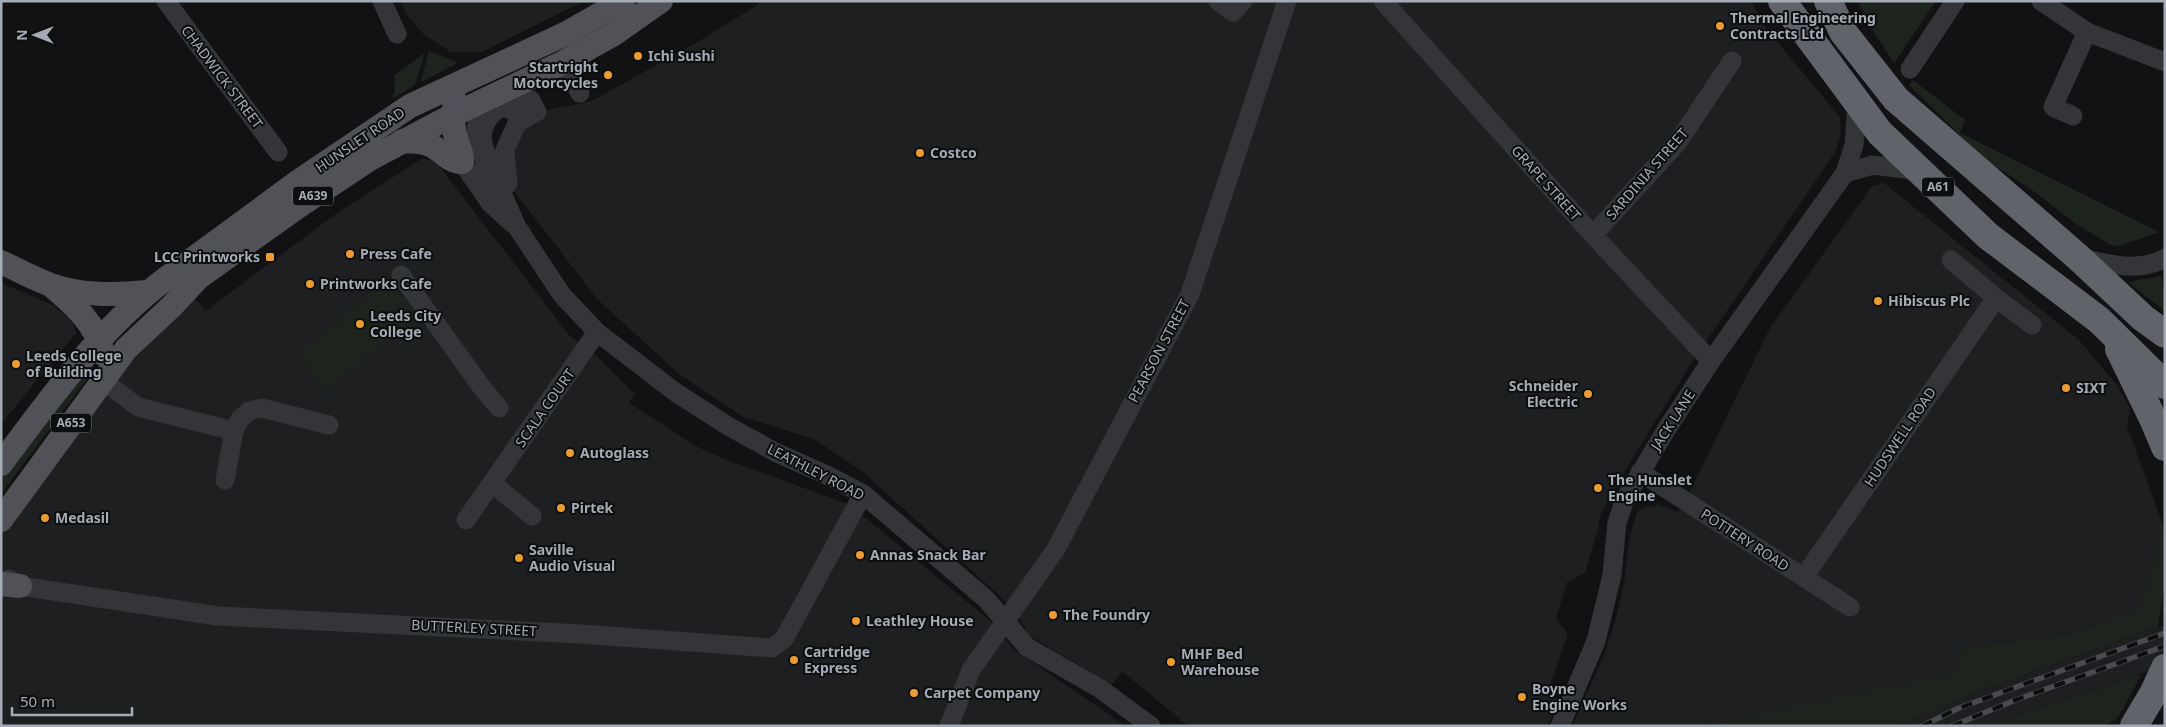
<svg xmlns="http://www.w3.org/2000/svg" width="2166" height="727" font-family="'Noto Sans',sans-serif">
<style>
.built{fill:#1e1f21}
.green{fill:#1d241d}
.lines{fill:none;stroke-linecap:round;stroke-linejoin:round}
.minor{stroke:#333539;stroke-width:19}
.major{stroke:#505258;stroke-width:24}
.highway{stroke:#60636a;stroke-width:28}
.rail-casing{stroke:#494b50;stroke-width:5.5}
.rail{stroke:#0d0e0f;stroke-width:4;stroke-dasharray:11;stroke-linecap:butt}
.poi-dot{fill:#ec9b32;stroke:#0d0e0f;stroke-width:2}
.labels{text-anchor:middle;stroke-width:4;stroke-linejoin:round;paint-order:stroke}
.shield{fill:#0d0e0f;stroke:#777c82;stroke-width:1}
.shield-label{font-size:12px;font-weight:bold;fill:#a4abb4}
.poi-label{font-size:14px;font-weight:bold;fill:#a4abb4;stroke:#0d0e0f;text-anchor:start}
.street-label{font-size:14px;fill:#a4abb4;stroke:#0d0e0f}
</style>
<rect width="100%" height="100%" fill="#121214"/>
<g class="built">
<polygon points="401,1 584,1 482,52 451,52 424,35 405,13"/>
<polygon points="758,1 1751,1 1765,27 1840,117 1841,133 1836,151 1690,365 1623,474 1600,516 1598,529 1585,573 1567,582 1556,619 1568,634 1547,694 1560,700 1547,726 1188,726 1122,671 1112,685 1029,635 1014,609 863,472 814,439 743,417 678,373 597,299 508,183 517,123 537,112 592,101 694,44 759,4"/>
<polygon points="423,158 436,162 570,336 598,357 635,394 629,403 696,446 724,459 848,504 855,509 994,624 1013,649 1126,726 1,726 1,529 15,522 27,485 102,380 192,295 206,311 337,213"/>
<polygon points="1884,183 2079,340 2116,384 2130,408 2127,426 2164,528 2139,609 2074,634 1962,648 1962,660 1958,661 1957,673 1930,680 1703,726 1572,726 1602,660 1615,623 1624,584 1629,541 1637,512 1646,507 1658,505 1678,512 1692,487 1770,328 1872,186"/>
<polygon points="1,283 53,305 72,321 76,333 1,424"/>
<polygon points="2165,625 2165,666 2019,714 1992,726 1897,726 1979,691"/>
</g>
<g class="green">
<polygon points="1858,1 1936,1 1894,63 1868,23"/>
<polygon points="429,51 458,63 421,82"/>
<polygon points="425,53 415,85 392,99 395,90 394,75"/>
<polygon points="1913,80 1965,120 1960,133 2159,232 2120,246 2111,245 2076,224 2032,190 1983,158 1909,85"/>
<polygon points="2161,276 2165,295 2165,311 2128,282"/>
<polygon points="389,281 417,316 326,390 298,355"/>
<polygon points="88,368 87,379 1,494 1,478 25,445"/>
<polygon points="2164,528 2165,580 2158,627 1979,691 1897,726 1703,726 1957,673 1958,661 1962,659 1961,648 2074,634 2138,609"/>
<polygon points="2142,674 2117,719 2104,726 1992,726 2019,714"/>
</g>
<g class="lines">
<g class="minor">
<polyline points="166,1 278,152"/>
<polyline points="382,1 397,34"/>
<polyline points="1218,1 1233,12 1243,1"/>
<polyline points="1383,1 1593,235 1711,361"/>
<polyline points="2041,1 2087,32 2165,62"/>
<polyline points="562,63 580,93"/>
<polyline points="1910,69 1955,1"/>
<polyline points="484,100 478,114 476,133 486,166 504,198 517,227 562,295 597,332 675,392 728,426 775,452 831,477 863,494 986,599 1027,647 1099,688 1151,726"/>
<path d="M531 100 537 112 517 123 505 150 508 183 506 186C485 158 466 127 505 105L511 110Z"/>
<polyline points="2073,116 2053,107 2087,32"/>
<polyline points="462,162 490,203 512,223"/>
<polyline points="1845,173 1873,165 1920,171"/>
<polyline points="1593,235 1678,142 1732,61"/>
<path d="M2081 258C2110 264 2137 273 2165 258"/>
<polyline points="1951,260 1996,298 2032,325"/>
<polyline points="401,275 483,389 499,408"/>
<polyline points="102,380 138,407 234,431"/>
<polyline points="1640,472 1850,607"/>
<polyline points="225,480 234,431 240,419 249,411 262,408 329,425"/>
<polyline points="493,484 532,516"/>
<polyline points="466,520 597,332"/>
<polyline points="1804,577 1996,298"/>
<polyline points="9,579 20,586 218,616 581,634 772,648 784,639 863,494"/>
<polyline points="949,726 971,670 1056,549 1190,294 1287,1"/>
<polyline points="1560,726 1596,641 1612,575 1617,523 1625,499 1666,430 1711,361 1845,173 1854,145 1857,104"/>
</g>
<g class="major">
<path d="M402 141C412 142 422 141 430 145 442 150 448 162 462 162 463 152 458 148 456 138 452 126 453 113 455 101"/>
<path d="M1 262C18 270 34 279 51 285 82 296 115 295 148 292"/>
<path d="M52 286C74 305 97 325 103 354"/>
<path d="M1 464C50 398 99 330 164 280L299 181 410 106 567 33 623 1"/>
<polyline points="1,520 126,349 172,306 198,278 299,206 370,159 453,115 562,63 614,34 661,1"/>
<polyline points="1,584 20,586"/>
</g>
<g class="highway">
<polyline points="1782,1 1880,133 1988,236 2099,320 2165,385"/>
<polyline points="1828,1 1843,32 1896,99 2079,258 2143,318 2165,334"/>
<polyline points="2119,349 2155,423 2165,447"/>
<polyline points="2134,726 2153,694 2165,668"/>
</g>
<g class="rail-casing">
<g id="rail">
<polyline points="1922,726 1959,708 2165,633"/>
<polyline points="1952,726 2013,701 2165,646"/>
</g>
</g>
<use href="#rail" class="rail"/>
</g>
<g class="poi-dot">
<circle cx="1720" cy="26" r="5"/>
<circle cx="638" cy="56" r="5"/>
<circle cx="608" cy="75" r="5"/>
<circle cx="920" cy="153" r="5"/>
<circle cx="350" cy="254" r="5"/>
<rect x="265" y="252" width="10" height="10" rx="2.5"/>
<circle cx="310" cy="284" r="5"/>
<circle cx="1878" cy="301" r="5"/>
<circle cx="360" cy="324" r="5"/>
<circle cx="16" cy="364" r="5"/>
<circle cx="2066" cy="388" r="5"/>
<circle cx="1588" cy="394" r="5"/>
<circle cx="570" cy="453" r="5"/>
<circle cx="1598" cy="488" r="5"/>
<circle cx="561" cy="508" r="5"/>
<circle cx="45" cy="518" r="5"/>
<circle cx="860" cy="555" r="5"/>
<circle cx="519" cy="558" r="5"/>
<circle cx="1053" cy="615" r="5"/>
<circle cx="856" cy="621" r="5"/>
<circle cx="794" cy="660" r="5"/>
<circle cx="1171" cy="662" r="5"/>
<circle cx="914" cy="693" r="5"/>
<circle cx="1522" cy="697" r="5"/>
</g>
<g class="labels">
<g class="shield">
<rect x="1922" y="177.5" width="32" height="19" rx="4"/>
<rect x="293" y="186.5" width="40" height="19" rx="4"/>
<rect x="51" y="413.5" width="40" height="19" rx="4"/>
</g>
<g class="shield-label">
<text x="1938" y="191">A61</text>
<text x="313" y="200">A639</text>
<text x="71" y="427">A653</text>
</g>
<g class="poi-label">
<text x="1730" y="23">Thermal Engineering<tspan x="1730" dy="16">Contracts Ltd</tspan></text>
<text x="648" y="61">Ichi Sushi</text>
<text x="598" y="72" text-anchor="end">Startright<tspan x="598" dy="16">Motorcycles</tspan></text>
<text x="930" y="158">Costco</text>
<text x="360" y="259">Press Cafe</text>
<text x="260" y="262" text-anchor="end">LCC Printworks</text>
<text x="320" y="289">Printworks Cafe</text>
<text x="1888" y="306">Hibiscus Plc</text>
<text x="370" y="321">Leeds City<tspan x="370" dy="16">College</tspan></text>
<text x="26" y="361">Leeds College<tspan x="26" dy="16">of Building</tspan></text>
<text x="1578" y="391" text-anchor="end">Schneider<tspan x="1578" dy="16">Electric</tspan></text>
<text x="2076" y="393">SIXT</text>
<text x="580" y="458">Autoglass</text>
<text x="1608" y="485">The Hunslet<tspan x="1608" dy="16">Engine</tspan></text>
<text x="571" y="513">Pirtek</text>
<text x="55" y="523">Medasil</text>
<text x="529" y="555">Saville<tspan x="529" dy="16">Audio Visual</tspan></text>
<text x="870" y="560">Annas Snack Bar</text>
<text x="1063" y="620">The Foundry</text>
<text x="866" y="626">Leathley House</text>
<text x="804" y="657">Cartridge<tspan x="804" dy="16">Express</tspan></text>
<text x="1181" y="659">MHF Bed<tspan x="1181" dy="16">Warehouse</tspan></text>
<text x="1532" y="694">Boyne<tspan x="1532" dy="16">Engine Works</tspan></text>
<text x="924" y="698">Carpet Company</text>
</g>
<g class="street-label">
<text transform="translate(222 77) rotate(53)" y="5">CHADWICK STREET</text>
<text transform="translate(360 140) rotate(-34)" y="5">HUNSLET ROAD</text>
<text transform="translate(1647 174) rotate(-49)" y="5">SARDINIA STREET</text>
<text transform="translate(1546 183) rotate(48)" y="5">GRAPE STREET</text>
<text transform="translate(1159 351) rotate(-62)" y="5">PEARSON STREET</text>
<text transform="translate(545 408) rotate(-55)" y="5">SCALA COURT</text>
<text transform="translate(1673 420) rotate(-57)" y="5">JACK LANE</text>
<text transform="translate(1900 437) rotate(-56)" y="5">HUDSWELL ROAD</text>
<text transform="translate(816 472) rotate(27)" y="5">LEATHLEY ROAD</text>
<text transform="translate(1745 540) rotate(33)" y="5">POTTERY ROAD</text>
<text transform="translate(474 628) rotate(3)" y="5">BUTTERLEY STREET</text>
</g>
</g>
<rect width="2166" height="727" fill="none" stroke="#a4abb4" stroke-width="5"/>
<g transform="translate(35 35) rotate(270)" stroke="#0d0e0f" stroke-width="4" paint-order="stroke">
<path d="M0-4L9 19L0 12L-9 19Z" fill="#a4abb4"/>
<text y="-8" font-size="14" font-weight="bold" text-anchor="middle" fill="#a4abb4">N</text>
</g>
<path d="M12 707v8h120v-8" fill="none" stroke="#a4abb4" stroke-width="2.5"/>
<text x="20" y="707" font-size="15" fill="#a4abb4" stroke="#0d0e0f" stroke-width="4" paint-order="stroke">50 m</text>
</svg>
